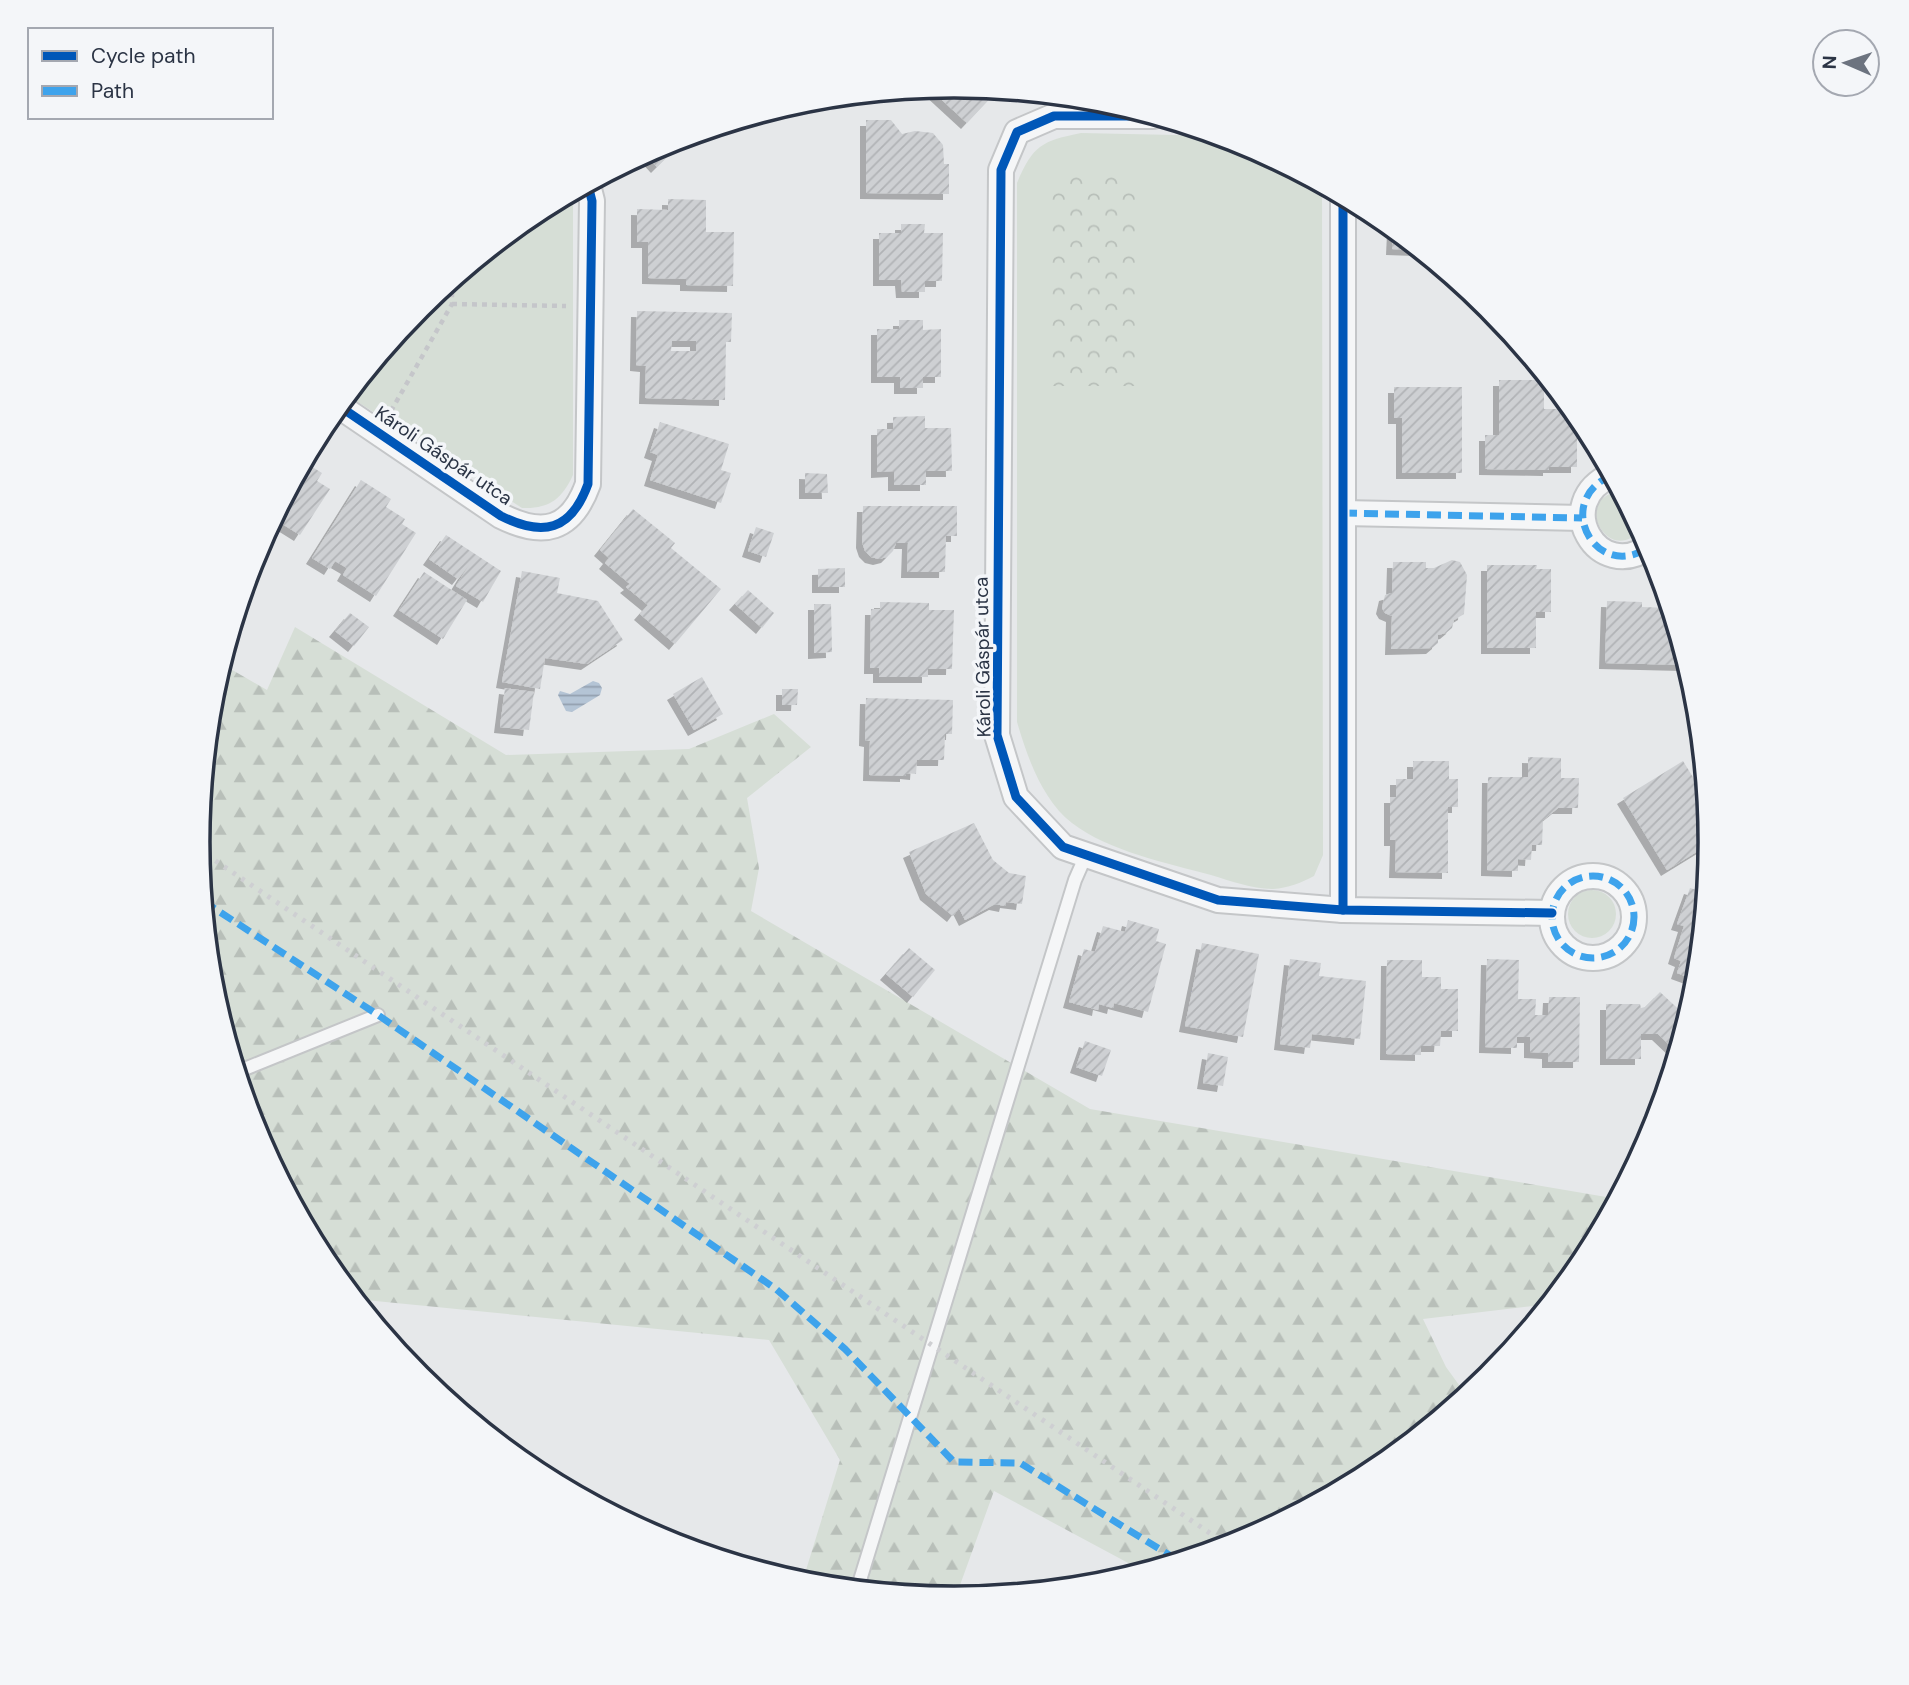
<svg xmlns="http://www.w3.org/2000/svg" width="1909" height="1685" font-family="'DM Sans',sans-serif">
<style>
.grass{fill:#d6ded6}
.forest{fill:url(#forest-firs)}
.park{fill:url(#park-crowns)}
.water{fill:url(#water-rules)}
.building{fill:url(#building-hatch);fill-rule:evenodd;filter:url(#shadow)}
.lines{fill:none;stroke-linecap:round;stroke-linejoin:round}
.service-casing{stroke:#c4c6c8;stroke-width:16}
.minor-casing{stroke:#c4c6c8;stroke-width:28}
.path{stroke:#c5c6ca;stroke-width:4.5;stroke-dasharray:5 5;stroke-linecap:butt}
.service{stroke:#f5f6f7;stroke-width:12}
.minor{stroke:#f5f6f7;stroke-width:24}
.rail{stroke:#cecfd2;stroke-width:5;stroke-dasharray:3.5 7;stroke-linecap:butt}
.quiet{stroke:#3ea3ec;stroke-width:7;stroke-dasharray:14 7;stroke-linecap:butt}
.cycleway-casing{stroke:#f4f6f9;stroke-width:13}
.cycleway{stroke:#0057b8;stroke-width:9}
.labels{text-anchor:middle;stroke-width:7;stroke-linejoin:round;paint-order:stroke}
.street-label{font-size:19px;fill:#2b3445;stroke:#f4f6f9}
.rim{fill:none;stroke:#2b3445;stroke-width:3.5}
</style>
<defs>
<pattern id="forest-firs" width="22" height="20" patternUnits="userSpaceOnUse" patternTransform="scale(1.75)"><rect width="22" height="20" fill="#d6ded6"/><path d="M5 1l3.5 6h-7zM16 11l3.5 6h-7z" fill="#b8bfb9"/></pattern>
<pattern id="park-crowns" width="20" height="18" patternUnits="userSpaceOnUse" patternTransform="scale(1.75)"><rect width="20" height="18" fill="#d6ded6"/><path d="M2 6a3 3 0 1 1 6 0M12 15a3 3 0 1 1 6 0" fill="none" stroke="#b8bfb9"/></pattern>
<pattern id="water-rules" width="6" height="5" patternUnits="userSpaceOnUse" patternTransform="scale(1.75)"><rect width="6" height="5" fill="#b4c4d5"/><path d="M0 2.5h6" fill="none" stroke="#93a0af"/></pattern>
<pattern id="building-hatch" width="6" height="6" patternUnits="userSpaceOnUse" patternTransform="scale(1.75)"><rect width="6" height="6" fill="#ced0d3"/><path d="M-1 1l2-2M0 6l6-6M5 7l2-2" fill="none" stroke="#b1b3b6"/></pattern>
<filter id="shadow"><feDropShadow dx="-6" dy="6" stdDeviation="0" flood-color="#0004"/></filter>
</defs>
<rect width="100%" height="100%" fill="#e6e8ea"/>
<g class="grass">
<path d="M1081 133 1221 136 1244 144 1322 185 1323 855 1314 876C1301 883 1288 888 1273 889 1252 889 1231 881 1211 875 1167 863 1108 851 1072 823 1042 800 1027 756 1017 722V183C1033 145 1042 141 1081 133Z"/>
<path d="M573 193V475C562 499 549 509 522 508L347 395 420 307 534 213Z"/>
<path d="M1621 491 1641 529C1610 568 1569 498 1621 491Z"/>
<circle cx="1592" cy="914" r="24"/>
</g>
<polygon class="forest" points="295,627 506,755 689,749 774,714 811,747 747,798 759,868 751,911 1090,1109 1618,1199 1583,1263 1550,1304 1423,1319 1446,1367 1467,1396 1375,1472 1244,1542 1145,1572 994,1491 955,1599 802,1583 840,1460 769,1340 355,1299 325,1263 255,1132 212,990 198,842 212,694 222,664 267,690"/>
<polygon class="park" points="1050,174 1137,174 1137,386 1049,386"/>
<polygon class="water" points="593,681 599,683 602,688 600,695 572,712 566,711 558,695 560,691 570,694"/>
<g class="building">
<polygon points="955,86 998,90 967,123 929,88"/>
<polygon points="866,120 891,120 902,134 915,131 933,133 943,145 944,164 949,164 949,194 866,193"/>
<polygon points="687,137 657,167 645,154 665,143"/>
<polygon points="668,199 706,200 706,232 734,232 733,286 686,285 686,279 648,278 648,242 637,242 637,209 668,210"/>
<polygon points="901,224 925,224 924,233 943,233 942,281 925,281 925,292 902,292 901,280 879,280 879,233 901,233"/>
<polygon points="1393,228 1420,250 1392,249"/>
<path d="M637 311 732 313 731 342H726L725 400 645 398 646 366 636 365ZM672 341H696V351H671Z"/>
<polygon points="899,320 923,320 923,330 941,329 941,377 923,377 923,388 900,388 900,377 877,377 877,329 899,329"/>
<polygon points="1499,380 1544,380 1544,409 1573,409 1577,414 1577,467 1549,467 1549,470 1485,469 1485,435 1499,435"/>
<polygon points="1394,387 1462,387 1462,473 1402,473 1402,418 1394,418"/>
<polygon points="925,416 925,428 951,428 952,471 926,471 926,485 894,485 894,471 877,472 877,429 893,429 893,417"/>
<polygon points="660,422 729,444 721,470 731,473 721,503 650,480 658,455 650,452"/>
<polygon points="304,462 322,473 317,481 330,489 300,535 276,520 291,497 287,494"/>
<polygon points="805,473 827,474 828,493 805,493"/>
<polygon points="361,480 391,499 386,507 405,519 402,524 416,533 376,596 343,575 347,568 335,561 330,569 312,558"/>
<polygon points="863,506 957,506 957,536 946,536 945,572 907,572 908,543 896,543 893,551 887,557 879,559 871,557 865,551 862,542"/>
<polygon points="633,509 675,543 671,548 721,589 675,644 640,614 648,605 626,587 630,584 605,563 609,558 600,550"/>
<polygon points="756,527 774,533 766,557 748,551"/>
<polygon points="446,535 501,571 483,602 456,586 469,565 458,579 429,559"/>
<polygon points="1452,560 1460,562 1467,575 1464,614 1454,620 1452,628 1446,633 1438,635 1438,643 1432,648 1391,649 1392,616 1385,613 1382,608 1385,595 1392,593 1393,562 1426,562 1426,568 1434,568"/>
<polygon points="1487,565 1537,565 1536,569 1551,569 1551,612 1536,612 1536,648 1487,648"/>
<polygon points="845,568 845,587 818,587 818,569"/>
<polygon points="522,571 560,578 557,593 598,601 623,640 587,664 545,658 540,689 502,682"/>
<polygon points="424,572 467,600 443,639 399,610"/>
<polygon points="748,590 774,613 762,628 735,604"/>
<polygon points="1607,601 1642,602 1642,607 1670,608 1687,665 1605,663"/>
<polygon points="880,602 929,603 929,610 954,610 952,669 928,669 928,677 879,677 879,668 870,668 871,609 880,609"/>
<polygon points="814,604 831,604 832,652 814,653"/>
<polygon points="350,613 369,627 354,646 335,631"/>
<polygon points="702,677 723,714 694,730 673,694"/>
<polygon points="505,688 534,692 529,730 500,727"/>
<polygon points="782,689 798,689 797,705 782,705"/>
<polygon points="866,698 953,700 952,734 945,734 944,760 917,760 916,774 906,773 906,776 869,775 870,741 865,740"/>
<polygon points="1528,757 1561,758 1561,778 1579,778 1578,808 1558,808 1543,820 1542,845 1532,845 1531,860 1518,859 1518,871 1487,870 1488,777 1528,777"/>
<polygon points="1413,761 1449,761 1449,779 1458,779 1458,807 1448,807 1448,873 1395,872 1396,840 1390,840 1390,797 1396,797 1396,779 1413,779"/>
<polygon points="1683,761 1707,800 1711,843 1667,870 1623,798"/>
<polygon points="974,823 993,860 1009,873 1026,876 1022,904 1006,902 1005,906 995,904 965,920 959,908 953,916 926,894 909,852"/>
<polygon points="1706,882 1707,882 1697,987 1693,986 1696,980 1677,973 1681,961 1674,958 1684,926 1677,924 1690,888 1703,892"/>
<polygon points="1128,920 1159,929 1156,941 1166,944 1148,1012 1114,1003 1113,1008 1099,1004 1098,1010 1069,1002 1084,949 1095,952 1103,926 1125,932"/>
<polygon points="1202,943 1259,954 1243,1037 1185,1026"/>
<polygon points="909,948 935,970 913,997 886,974"/>
<polygon points="1290,959 1321,963 1319,976 1366,981 1360,1039 1312,1034 1310,1048 1280,1044"/>
<polygon points="1487,959 1519,960 1518,999 1536,999 1535,1015 1548,1015 1549,997 1580,997 1579,1062 1548,1062 1548,1053 1530,1052 1530,1037 1517,1037 1517,1048 1485,1047"/>
<polygon points="1387,960 1422,960 1422,977 1441,977 1441,989 1458,989 1458,1031 1441,1031 1440,1046 1421,1046 1421,1055 1386,1054"/>
<polygon points="1660,992 1688,1018 1678,1053 1658,1034 1641,1034 1641,1059 1606,1059 1606,1004 1640,1004 1641,1008 1645,1007"/>
<polygon points="1085,1041 1111,1050 1102,1076 1076,1067"/>
<polygon points="1208,1053 1228,1057 1223,1086 1203,1083"/>
</g>
<g class="lines">
<g class="service-casing">
<g id="service">
<polyline points="237,1072 378,1015"/>
<polyline points="857,1590 1075,880 1086,855"/>
</g>
</g>
<g class="minor-casing">
<g id="minor">
<polyline points="1153,116 1054,116 1017,132 1001,170 997,735 1016,797 1063,847 1218,900 1343,910 1552,913"/>
<polyline points="1343,196 1343,910"/>
<path d="M339 406 501 516C543 537 571 531 588 484L592 201 588 185"/>
<path d="M1612 475C1550 502 1598 585 1650 546"/>
<polyline points="1343,513 1582,518"/>
<circle cx="1593" cy="917" r="41"/>
</g>
</g>
<g class="path">
<polyline points="452,304 566,306"/>
<polyline points="391,411 452,304 452,280"/>
</g>
<use href="#service" class="service"/>
<use href="#minor" class="minor"/>
<polyline class="rail" points="198,849 1229,1546"/>
<g class="quiet">
<path d="M1612 475C1550 502 1598 585 1650 546"/>
<polyline points="1343,513 1582,518"/>
<circle cx="1593" cy="917" r="41"/>
<polyline points="203,901 378,1015 776,1289 845,1349 954,1462 1020,1463 1179,1561"/>
</g>
<g class="cycleway-casing">
<g id="cycleway">
<polyline points="1153,116 1054,116 1017,132 1001,170 997,735 1016,797 1063,847 1218,900 1343,910 1552,913"/>
<polyline points="1343,196 1343,910"/>
<path d="M339 406 501 516C543 537 571 531 588 484L592 201 588 185"/>
</g>
</g>
<use href="#cycleway" class="cycleway"/>
</g>
<g class="labels">
<g class="street-label">
<text transform="translate(444 455) rotate(34)" y="7">Károli Gáspár utca</text>
<text transform="translate(982 657) rotate(-91)" y="7">Károli Gáspár utca</text>
</g>
</g>
<path d="M0 0H1909V1685H0ZM210 842a744 744 0 1 1 1488 0a744 744 0 1 1-1488 0Z" fill="#f4f6f9" fill-rule="evenodd"/>
<path class="rim" d="M210 842a744 744 0 1 1 1488 0a744 744 0 1 1-1488 0Z"/>
<rect x="28" y="28" width="245" height="91" fill="#f4f6f9" stroke="#a4a8b1" stroke-width="2"/>
<rect x="42" y="51" width="35" height="10" fill="#0057b8" stroke="#a4a8b1" stroke-width="2"/>
<text x="91" y="63" font-size="21" fill="#2b3445">Cycle path</text>
<rect x="42" y="86" width="35" height="10" fill="#3ea3ec" stroke="#a4a8b1" stroke-width="2"/>
<text x="91" y="98" font-size="21" fill="#2b3445">Path</text>
<g transform="translate(1846 63) rotate(272)"><circle r="33" fill="#f4f6f9" stroke="#a4a8b1" stroke-width="2"/>
<path d="M0-5L12 26L0 18L-12 26Z" fill="#6c737f"/>
<text y="-10" font-size="19" font-weight="bold" text-anchor="middle" fill="#2b3445">N</text>
</g>
</svg>
